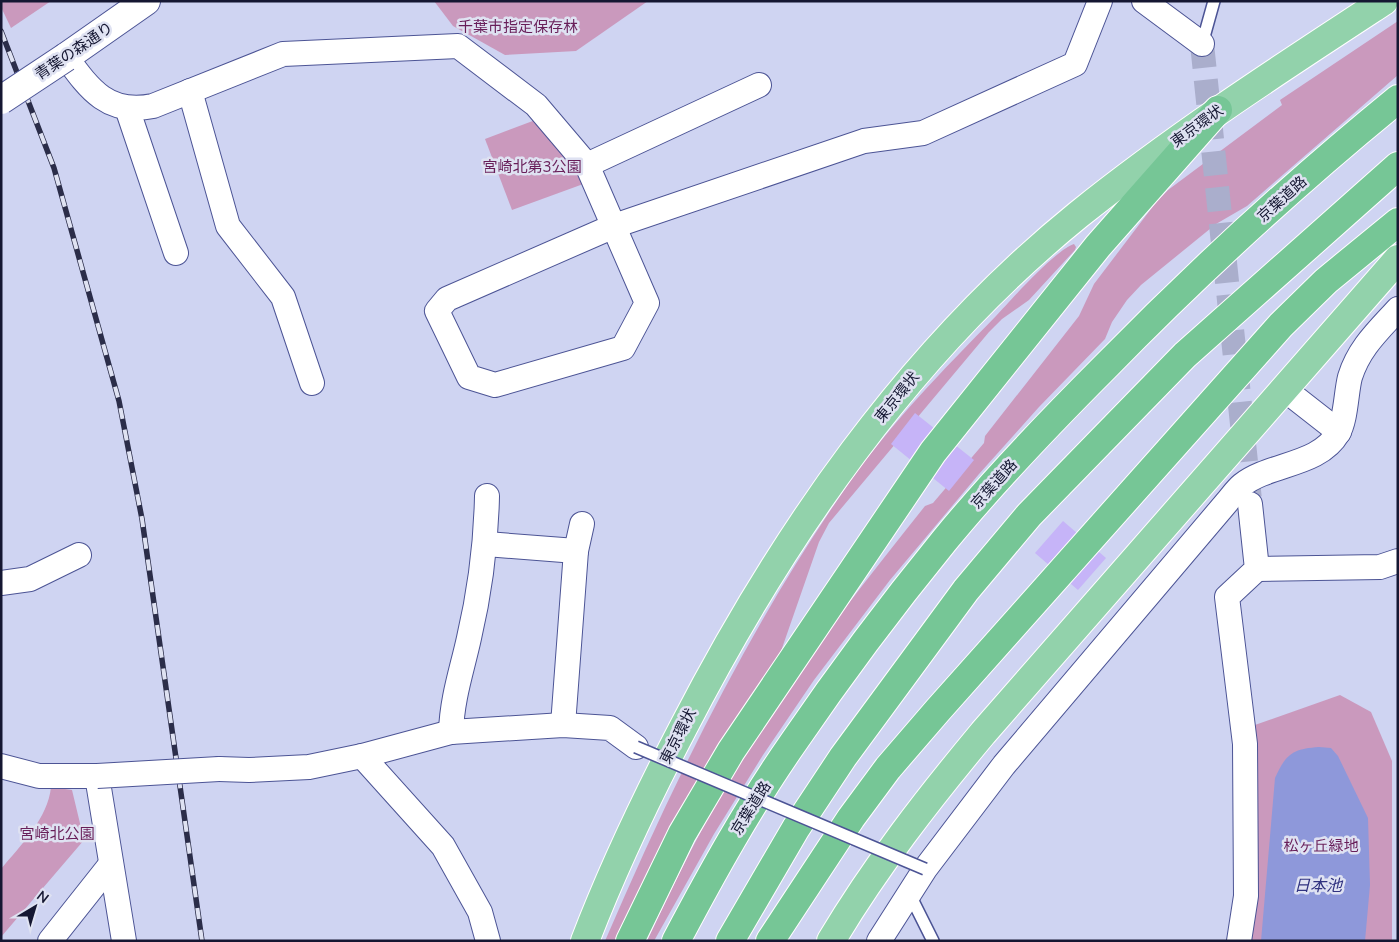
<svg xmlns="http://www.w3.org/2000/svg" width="1399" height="942" font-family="'Nunito Sans','Noto Sans JP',sans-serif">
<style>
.green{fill:#ca99bd}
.water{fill:#8e98da}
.building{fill:#c6b4f8}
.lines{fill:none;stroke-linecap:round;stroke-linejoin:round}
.minor-tunnel{stroke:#aaaecc;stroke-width:24;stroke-dasharray:24 12;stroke-linecap:butt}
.service-casing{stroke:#4c5495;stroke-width:14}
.minor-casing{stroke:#4c5495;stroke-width:26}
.tertiary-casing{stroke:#4c5495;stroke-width:30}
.trunk-casing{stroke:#fff;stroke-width:30}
.motorway-casing{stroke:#fff;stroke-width:30}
.service{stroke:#fff;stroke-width:11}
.minor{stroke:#fff;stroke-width:24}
.tertiary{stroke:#fff;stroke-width:28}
.trunk{stroke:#92d2ab;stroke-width:28}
.motorway{stroke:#76c696;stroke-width:28}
.rail-casing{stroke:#2b2d49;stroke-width:5.5}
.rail{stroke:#dfe2f2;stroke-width:4;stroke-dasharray:11;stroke-linecap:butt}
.service-bridge-casing{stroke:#4c5495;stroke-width:14;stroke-linecap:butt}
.minor-bridge-casing{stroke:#4c5495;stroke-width:26;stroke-linecap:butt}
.tertiary-bridge-casing{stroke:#4c5495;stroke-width:30;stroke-linecap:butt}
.service-bridge{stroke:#fff;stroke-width:11}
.minor-bridge{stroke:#fff;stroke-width:24}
.tertiary-bridge{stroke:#fff;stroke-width:28}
.labels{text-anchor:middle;stroke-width:5;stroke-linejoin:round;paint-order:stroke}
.park-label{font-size:15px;fill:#681e59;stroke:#dfe2f2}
.street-label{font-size:15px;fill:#151732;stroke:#dfe2f2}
.water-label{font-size:16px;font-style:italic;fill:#303280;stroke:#dfe2f2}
</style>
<rect width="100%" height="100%" fill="#cfd4f2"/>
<g class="green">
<polygon points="1,1 51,1 11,28 1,7"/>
<polygon points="434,1 648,1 576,51 505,55 453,26"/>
<path d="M1398 21V75L1247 206 1216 224 1141 285 1127 300 1112 322 1105 339 1039 407 979 474 890 580 814 680 763 755 714 834 654 941H647C681 868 717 796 761 728 810 650 868 578 925 506L933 503 984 443 985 436 1079 316 1094 284 1157 201 1168 190 1282 105 1280 100Z"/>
<polygon points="538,119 586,183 512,210 485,139"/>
<path d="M1074 244 1076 247 1075 250 1029 300 1002 319 989 332 829 523 819 542 780 654 731 730 618 941H605C673 783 749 627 847 486 890 424 943 370 996 316 1012 299 1054 251 1074 244Z"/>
<polygon points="1340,695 1371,712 1392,761 1392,941 1245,941 1252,726"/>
<path d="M51 787 72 790 84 840 1 937V869C21 845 48 818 51 787Z"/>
</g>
<path class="water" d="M1319 747 1331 748 1338 756 1368 818 1370 885 1365 941H1261L1275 778C1286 754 1292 749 1319 747Z"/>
<g class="building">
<polygon points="915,413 974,460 949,491 891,444"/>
<polygon points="1063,521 1106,558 1078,590 1035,553"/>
</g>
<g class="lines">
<polyline class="minor-tunnel" points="1202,44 1250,500"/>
<g class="service-casing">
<g id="service">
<polyline points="1202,44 1214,1"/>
<polyline points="910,895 933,941"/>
</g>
</g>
<g class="minor-casing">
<g id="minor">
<polyline points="1144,1 1202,44"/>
<path d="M66 57C90 90 108 115 153 106L283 54 458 46 536 105 587 165 647 303 623 348 495 385 469 377 437 311 447 299 614 226 864 141 923 133 1075 64 1100 1"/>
<polyline points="190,91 228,226 283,297 312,383"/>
<polyline points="127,108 176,253"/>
<polyline points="587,165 759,85"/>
<polyline points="1284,389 1339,432"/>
<polyline points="486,544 576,551"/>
<polyline points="1257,569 1380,567 1398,561"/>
<polyline points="1,583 30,579 79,555"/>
<polyline points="563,725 576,551 582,524"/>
<path d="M451 732C452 698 462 670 469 638 480 591 486 544 487 496"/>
<polyline points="362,756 443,846 480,912 488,941"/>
<polyline points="1,766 39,776 97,776 124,941"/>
<polyline points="219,769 249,770 309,767 362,756 451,732 563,725 610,728 636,747"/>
<polyline points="50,941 111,864"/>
<path d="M879 941 925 869 1004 765 1227 502C1232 496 1237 489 1242 485 1270 463 1319 466 1338 433 1346 420 1346 392 1350 377 1359 348 1378 331 1398 309"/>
<polyline points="1239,941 1246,896 1245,744 1227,597 1257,569 1250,504"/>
</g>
</g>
<g class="tertiary-casing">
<polyline id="tertiary" points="66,57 146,1"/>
</g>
<g class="trunk-casing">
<g id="trunk">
<path d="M585 941C613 868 647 797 683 728 782 536 908 353 1078 215 1175 137 1280 69 1384 1"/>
<path d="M831 941C875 867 928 799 983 733L1398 259"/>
</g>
</g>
<g class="motorway-casing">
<g id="motorway">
<polyline points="630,941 682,834 731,751 933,452 1098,246 1218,110"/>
<path d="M676 941C712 873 749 806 793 743 840 674 891 606 944 541 994 480 1049 423 1104 368 1197 273 1295 183 1398 99"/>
<polyline points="730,941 796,828 843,757 966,590 1029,515 1185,355 1398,166"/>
<polyline points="770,941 851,818 888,768 938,710 1281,325 1326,281 1398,222"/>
</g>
</g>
<use href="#service" class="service"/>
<use href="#minor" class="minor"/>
<use href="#tertiary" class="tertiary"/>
<use href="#trunk" class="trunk"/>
<use href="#motorway" class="motorway"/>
<g class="rail-casing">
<polyline id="rail" points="1,31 54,168 119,401 142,519 202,941"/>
</g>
<use href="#rail" class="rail"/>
<g class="service-bridge-casing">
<polyline id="service-bridge" points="636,747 925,869"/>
</g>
<g class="minor-bridge-casing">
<polyline id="minor-bridge" points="97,776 219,769"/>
</g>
<g class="tertiary-bridge-casing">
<polyline id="tertiary-bridge" points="1,100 66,57"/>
</g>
<use href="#service-bridge" class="service-bridge"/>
<use href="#minor-bridge" class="minor-bridge"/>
<use href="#tertiary-bridge" class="tertiary-bridge"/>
</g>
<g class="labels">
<g class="park-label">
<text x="518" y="32">千葉市指定保存林</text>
<text x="532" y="172">宮崎北第3公園</text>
<text x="57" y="839">宮崎北公園</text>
<text x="1321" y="851">松ヶ丘緑地</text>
</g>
<g class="street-label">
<text transform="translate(74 51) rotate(-34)" y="5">青葉の森通り</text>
<text transform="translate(1197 126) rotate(-36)" y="5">東京環状</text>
<text transform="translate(1282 199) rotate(-42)" y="5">京葉道路</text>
<text transform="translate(897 397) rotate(-51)" y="5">東京環状</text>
<text transform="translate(994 484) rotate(-48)" y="5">京葉道路</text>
<text transform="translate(678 736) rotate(-63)" y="5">東京環状</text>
<text transform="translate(751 808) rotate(-58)" y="5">京葉道路</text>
</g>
<g class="water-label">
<text x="1318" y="891">日本池</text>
</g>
</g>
<rect width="1399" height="942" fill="none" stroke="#151732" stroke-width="5"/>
<g transform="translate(35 907) rotate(38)" stroke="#dfe2f2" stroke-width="4" paint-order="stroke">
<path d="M0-4L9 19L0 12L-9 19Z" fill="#151732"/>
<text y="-8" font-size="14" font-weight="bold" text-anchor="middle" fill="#151732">N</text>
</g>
</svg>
